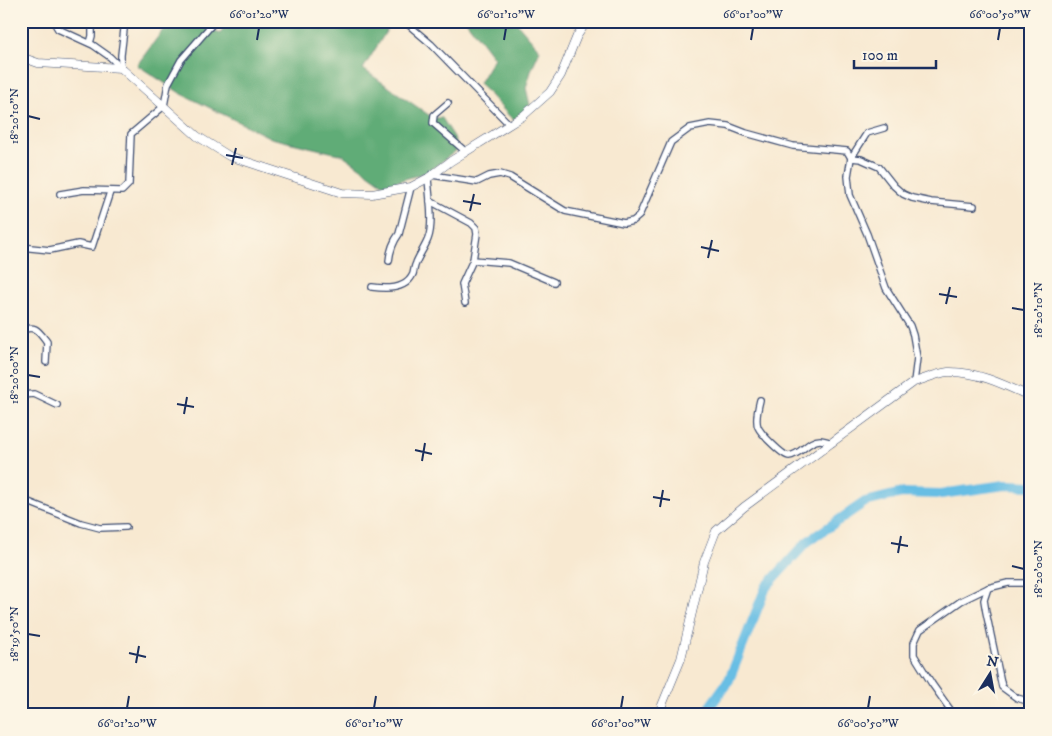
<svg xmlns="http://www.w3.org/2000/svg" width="1052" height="736" font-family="'IM FELL DW Pica',serif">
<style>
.forest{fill:#60ac77;stroke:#3e6e6a}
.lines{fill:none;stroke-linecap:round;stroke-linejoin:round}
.river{stroke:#67bee4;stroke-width:10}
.minor-casing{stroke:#3c4b6f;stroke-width:8}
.tertiary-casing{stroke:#3c4b6f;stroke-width:9}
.minor{stroke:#fff;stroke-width:5.5}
.tertiary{stroke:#fff;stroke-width:8}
.ticks{fill:none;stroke:#1b2f5e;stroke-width:2}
.neatline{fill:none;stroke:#1b2f5e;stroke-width:2}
.ticks-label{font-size:12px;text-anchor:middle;fill:#1b2f5e}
</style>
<rect width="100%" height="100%" fill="#fcf5e5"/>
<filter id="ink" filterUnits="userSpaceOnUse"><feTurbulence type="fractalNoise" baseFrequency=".02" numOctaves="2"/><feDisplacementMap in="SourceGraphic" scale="10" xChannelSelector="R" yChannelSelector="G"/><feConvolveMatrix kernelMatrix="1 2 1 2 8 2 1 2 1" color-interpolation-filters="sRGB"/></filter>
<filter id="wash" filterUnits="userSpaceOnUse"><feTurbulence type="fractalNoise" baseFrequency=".0096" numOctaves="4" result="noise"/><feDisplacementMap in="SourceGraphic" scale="20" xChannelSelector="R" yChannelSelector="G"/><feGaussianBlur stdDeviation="1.12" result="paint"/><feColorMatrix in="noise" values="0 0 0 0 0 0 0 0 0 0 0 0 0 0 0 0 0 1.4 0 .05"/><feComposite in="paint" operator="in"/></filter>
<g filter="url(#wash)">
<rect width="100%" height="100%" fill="#f8e9d1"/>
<g class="forest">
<polygon points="177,21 195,21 220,34 228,21 387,21 390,25 363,69 433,118 442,118 454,137 457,150 428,172 385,185 343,155 271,138 180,93 137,65 166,26"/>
<polygon points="466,21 515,21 540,50 532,68 526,88 530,105 513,120 479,83 494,58"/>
</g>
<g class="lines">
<polyline class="river" points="705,715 706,712 729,680 766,587 807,542 865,502 902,493 941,494 1005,485 1031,486"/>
</g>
</g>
<g filter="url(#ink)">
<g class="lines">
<g class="minor-casing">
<g id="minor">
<polyline points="55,21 55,24 58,29 93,45 110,57 121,68"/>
<polyline points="404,21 431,44 509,124"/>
<polyline points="90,43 92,36 92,21"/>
<polyline points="121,68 121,55 125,21"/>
<polyline points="448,103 434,115 433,123 466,152"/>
<polyline points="884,128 867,133 851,158 848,176 850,195 867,234 886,288 910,326 913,335 917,358 914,382"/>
<polyline points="851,158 861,159 879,167 894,186 903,194 912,198 931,202 974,206"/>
<polyline points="432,175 477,182 489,176 500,174 510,177 565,211 624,223 633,221 639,216 671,142 690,128 710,124 728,126 746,133 793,146 847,151 851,158"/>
<polyline points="60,194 84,190 122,191 129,184 131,134 164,106 168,84 181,60 215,21"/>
<polyline points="430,201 471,223 476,228 477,234 473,260 462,284 465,303"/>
<polyline points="21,247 50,250 78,244 92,247 110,192"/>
<polyline points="473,260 509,263 554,282"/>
<path d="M389 261C390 251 393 242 399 234L411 187"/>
<path d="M372 287C385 289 406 290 413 274 414 271 414 267 416 263 419 255 425 247 428 239 434 224 429 194 428 178"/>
<path d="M21 330C36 325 38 330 47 342L46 362"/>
<polyline points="21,398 23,395 34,394 57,405"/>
<path d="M760 400C758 408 755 420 758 427 761 434 783 456 789 456 801 455 808 440 820 440 824 440 829 442 832 443"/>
<polyline points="21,499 81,523 100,528 126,527"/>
<polyline points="1031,583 1008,583 988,588 984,600 986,612 1002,687 1017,698 1031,702"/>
<polyline points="954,715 932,684 914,655 914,643 920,630 961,601 988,588"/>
</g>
</g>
<g class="tertiary-casing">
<g id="tertiary">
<polyline points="21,57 38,63 121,68 197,136 229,156 342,193 372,194 411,187 428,178 451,161 523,116 550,92 561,75 577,36 587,21"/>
<path d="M658 715 681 659 704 562 716 531 744 507 914 382C925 379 937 373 948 372 977 371 1005 385 1031 397"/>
</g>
</g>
<use href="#minor" class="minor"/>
<use href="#tertiary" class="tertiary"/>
</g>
</g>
<path class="ticks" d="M257 40 259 28M504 40 506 28M751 40 753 28M998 40 1000 28M28 116 40 119M226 155 243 158M232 165 236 148M463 201 481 204M470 211 474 194M701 247 719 251M708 258 712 240M939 294 957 297M946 304 950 287M1012 308 1024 310M28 375 40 377M177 404 194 407M184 414 187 397M415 450 432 454M422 461 425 443M653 497 670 500M660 507 663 490M891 543 908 546M898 553 901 536M1012 566 1024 569M28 634 40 636M129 653 146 657M136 663 139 646M127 708 129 696M374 708 376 696M621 708 623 696M868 708 870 696"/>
<rect width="1052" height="736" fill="none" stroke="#fcf5e5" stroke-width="55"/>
<g transform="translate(990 674) rotate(11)" stroke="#fcf5e5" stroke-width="4" paint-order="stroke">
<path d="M0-4L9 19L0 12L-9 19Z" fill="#1b2f5e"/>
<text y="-8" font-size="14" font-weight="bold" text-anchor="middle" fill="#1b2f5e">N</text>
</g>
<path d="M854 60v8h82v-8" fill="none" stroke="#1b2f5e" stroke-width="2.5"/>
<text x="862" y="60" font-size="15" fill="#1b2f5e" stroke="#fcf5e5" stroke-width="4" paint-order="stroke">100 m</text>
<rect x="28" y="28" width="996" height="680" class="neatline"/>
<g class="ticks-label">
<text x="259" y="18">66°01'20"W</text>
<text x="506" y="18">66°01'10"W</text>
<text x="753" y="18">66°01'00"W</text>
<text x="1000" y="18">66°00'50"W</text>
<text transform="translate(14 116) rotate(-90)" y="4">18°20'10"N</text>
<text transform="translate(1038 310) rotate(-90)" y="4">18°20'10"N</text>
<text transform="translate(14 375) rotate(-90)" y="4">18°20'00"N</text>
<text transform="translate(1038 569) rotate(-90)" y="4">18°20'00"N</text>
<text transform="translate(14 634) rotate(-90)" y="4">18°19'50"N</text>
<text x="127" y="727">66°01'20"W</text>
<text x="374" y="727">66°01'10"W</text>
<text x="621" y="727">66°01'00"W</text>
<text x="868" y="727">66°00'50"W</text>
</g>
</svg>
